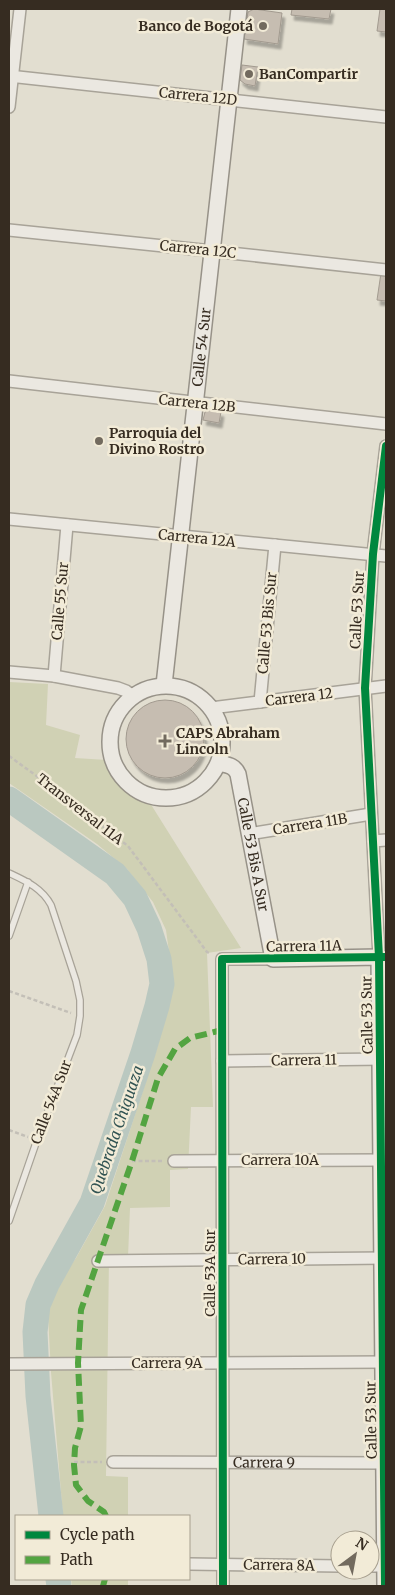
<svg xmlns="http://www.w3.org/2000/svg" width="395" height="1595" font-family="Merriweather,serif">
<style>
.green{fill:#d0d1b4}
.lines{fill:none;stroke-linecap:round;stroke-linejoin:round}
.river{stroke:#bac8c0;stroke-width:25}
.building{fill:#c6bdb1;stroke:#a29a8f;filter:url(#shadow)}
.lane-casing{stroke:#a8a398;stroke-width:8}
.street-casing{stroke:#a8a398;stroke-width:14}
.secondary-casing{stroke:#979288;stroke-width:18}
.path{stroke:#c3bfb7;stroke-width:2.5;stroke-dasharray:4 2.5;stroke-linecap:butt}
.lane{stroke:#ebe8e1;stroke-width:5.5}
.street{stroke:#ebe8e1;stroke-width:11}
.secondary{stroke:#ebe8e1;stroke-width:15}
.quiet{stroke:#53a441;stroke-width:6;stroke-dasharray:12 6;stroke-linecap:butt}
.cycleway-casing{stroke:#f2ebd7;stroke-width:11}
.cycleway{stroke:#00873e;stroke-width:8}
.poi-dot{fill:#726a5e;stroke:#f2ebd7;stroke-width:2}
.labels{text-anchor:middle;stroke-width:5;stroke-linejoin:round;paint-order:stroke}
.poi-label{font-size:14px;font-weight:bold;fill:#362c21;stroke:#f2ebd7;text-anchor:start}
.street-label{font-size:14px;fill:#362c21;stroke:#f2ebd7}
.water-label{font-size:15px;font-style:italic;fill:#325453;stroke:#f2ebd7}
</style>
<defs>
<filter id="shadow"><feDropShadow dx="3" dy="5" stdDeviation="1" flood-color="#0004"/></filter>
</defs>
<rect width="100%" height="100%" fill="#e2ded0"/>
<g class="green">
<path d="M9 682 48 684 46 725 80 735 75 758 107 760C118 783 126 793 150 803L241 948 207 953 213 1107H191L188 1169 170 1170V1207L130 1208 128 1257 109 1258 106 1476 128 1477V1516H63L51 1372 48 1315 56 1287 76 1258 105 1206 158 1045 173 981 166 930 153 902 127 869 97 844 9 783Z"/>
<polygon points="71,1579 128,1579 128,1586 72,1586"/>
</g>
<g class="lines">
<g class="river">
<polyline points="9,799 115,874 135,898 149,928 159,959 162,984 157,1006 143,1053 92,1203 47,1284 38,1305 35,1332 38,1396 51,1516"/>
<polyline points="58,1579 59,1586"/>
</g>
</g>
<g class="building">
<polygon points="254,9 282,13 278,44 244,39 248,12"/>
<polygon points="292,9 331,9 329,19 291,15"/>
<polygon points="380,9 386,9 386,32 377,31"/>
<polygon points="242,65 258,67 255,86 245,84 240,80"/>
<polygon points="381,273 386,274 386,301 377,300"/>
<polygon points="208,410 221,412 219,423 203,420 205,412"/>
<circle cx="165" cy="739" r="39"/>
</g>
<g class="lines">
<g class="lane-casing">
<g id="lane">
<path d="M9 873C26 881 42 888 51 905L76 981 80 1000V1016L77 1035 37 1140 9 1221"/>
<polyline points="9,936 28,882"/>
</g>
</g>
<g class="street-casing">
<g id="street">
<polyline points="9,76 386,117"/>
<polyline points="9,107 20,9"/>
<polyline points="9,230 212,251 386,270"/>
<polyline points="9,381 386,424"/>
<polyline points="9,519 386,556"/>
<polyline points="9,672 54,676 118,688 126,691 133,696"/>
<polyline points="54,676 67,525"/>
<polyline points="260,702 275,545"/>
<polyline points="211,708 386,686"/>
<polyline points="249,834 371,814"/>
<polyline points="373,841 386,840"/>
<polyline points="385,957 379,957 365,688 373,554 386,446"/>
<polyline points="222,1061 386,1059"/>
<polyline points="174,1161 386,1160"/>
<polyline points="98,1261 386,1258"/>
<polyline points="10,1364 386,1362"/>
<path id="s1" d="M113 1462 384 1463"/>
<polyline points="189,1564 340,1566"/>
<polyline points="370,1566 386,1566"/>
<polyline points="223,1586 222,959 273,959"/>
</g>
</g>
<g class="secondary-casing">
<g id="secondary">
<path id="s2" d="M164 685 239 9"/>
<circle cx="166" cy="742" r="56"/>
<path id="s3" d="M219 763C227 765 234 765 238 774L273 959 379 957 385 1586"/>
</g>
</g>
<g class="path">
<polyline points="9,756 56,790 128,846 207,952 211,954"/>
<polyline points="9,991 71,1013"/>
<polyline points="9,1130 28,1137"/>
<polyline points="132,1161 162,1161"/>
<polyline points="74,1462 102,1462"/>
</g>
<use href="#lane" class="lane"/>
<use href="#street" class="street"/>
<use href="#secondary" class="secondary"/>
<g class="quiet">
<polyline points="106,1516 104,1512 88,1501 76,1485 74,1465 75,1448 81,1426 78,1363 81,1310 132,1161 158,1078 175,1049 190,1038 222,1030"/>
<polyline points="103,1586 105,1579"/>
</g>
<g class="cycleway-casing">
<g id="cycleway">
<polyline points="223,1586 222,959 386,957"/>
<polyline points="385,1586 379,957 365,688 373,554 386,446"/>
</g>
</g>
<use href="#cycleway" class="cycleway"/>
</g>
<g class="poi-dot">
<circle cx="263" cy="26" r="5"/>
<circle cx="249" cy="74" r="5"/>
<circle cx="99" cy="441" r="5"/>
<path d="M162.5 733.5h5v5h5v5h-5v5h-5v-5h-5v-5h5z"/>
</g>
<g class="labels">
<g class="poi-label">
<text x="253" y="31" text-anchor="end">Banco de Bogotá</text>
<text x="259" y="79">BanCompartir</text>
<text x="109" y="438">Parroquia del<tspan x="109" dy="16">Divino Rostro</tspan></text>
<text x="176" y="738">CAPS Abraham<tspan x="176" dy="16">Lincoln</tspan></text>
</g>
<g class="street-label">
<text transform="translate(198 96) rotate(6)" y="5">Carrera 12D</text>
<text transform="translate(198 249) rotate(6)" y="5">Carrera 12C</text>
<text dy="5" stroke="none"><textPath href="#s2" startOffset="340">Calle 54 Sur</textPath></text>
<text transform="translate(197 403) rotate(6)" y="5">Carrera 12B</text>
<text transform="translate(197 538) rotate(6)" y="5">Carrera 12A</text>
<text transform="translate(60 601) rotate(-85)" y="5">Calle 55 Sur</text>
<text transform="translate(357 610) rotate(-87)" y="5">Calle 53 Sur</text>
<text transform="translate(267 623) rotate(-85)" y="5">Calle 53 Bis Sur</text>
<text transform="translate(299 697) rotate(-7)" y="5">Carrera 12</text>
<text transform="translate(80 809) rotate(38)" y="5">Transversal 11A</text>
<text transform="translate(310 824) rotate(-9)" y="5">Carrera 11B</text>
<text dy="5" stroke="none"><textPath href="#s3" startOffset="105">Calle 53 Bis A Sur</textPath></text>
<text transform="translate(304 946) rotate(-1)" y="5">Carrera 11A</text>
<text transform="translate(367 1015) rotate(-91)" y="5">Calle 53 Sur</text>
<text transform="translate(304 1060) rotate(-1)" y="5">Carrera 11</text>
<text transform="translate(51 1102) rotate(-69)" y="5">Calle 54A Sur</text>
<text x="280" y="1165">Carrera 10A</text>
<text transform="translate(272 1259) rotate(-1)" y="5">Carrera 10</text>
<text transform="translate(210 1273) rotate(-90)" y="5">Calle 53A Sur</text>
<text x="167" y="1368">Carrera 9A</text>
<text transform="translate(371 1420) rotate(-91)" y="5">Calle 53 Sur</text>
<text dy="5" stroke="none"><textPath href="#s1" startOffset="151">Carrera 9</textPath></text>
<text transform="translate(279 1565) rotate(1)" y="5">Carrera 8A</text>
</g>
<g class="water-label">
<text transform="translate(117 1130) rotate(-71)" y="5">Quebrada Chiguaza</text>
</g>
</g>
<rect width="395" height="1595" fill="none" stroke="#362c21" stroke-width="20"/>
<rect x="15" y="1515" width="175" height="65" fill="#f2ebd7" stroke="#a79f8e"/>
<rect x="25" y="1531" width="25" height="8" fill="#00873e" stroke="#a79f8e"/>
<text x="60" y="1540" font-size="15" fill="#362c21">Cycle path</text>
<rect x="25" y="1556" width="25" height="8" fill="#53a441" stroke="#a79f8e"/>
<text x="60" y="1565" font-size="15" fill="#362c21">Path</text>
<g transform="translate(355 1555) rotate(32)"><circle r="24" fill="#f2ebd7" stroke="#a79f8e"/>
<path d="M0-4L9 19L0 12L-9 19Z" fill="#726a5e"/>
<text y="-8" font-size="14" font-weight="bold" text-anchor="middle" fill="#362c21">N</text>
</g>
</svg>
